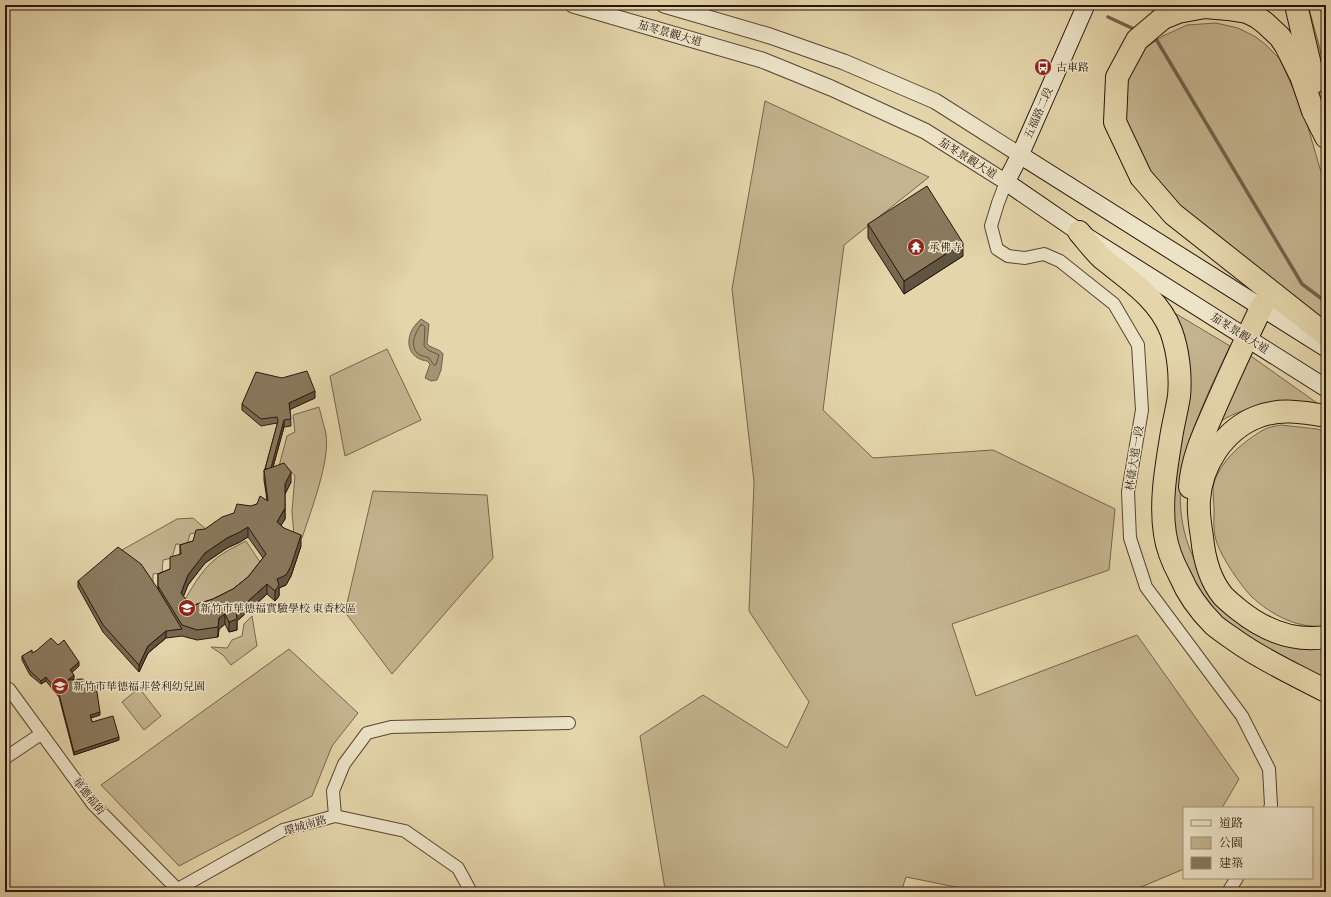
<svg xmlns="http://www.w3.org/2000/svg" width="1331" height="897" font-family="Vollkorn,'Noto Serif TC',serif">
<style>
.green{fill:#c4b48f;stroke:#76644c}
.water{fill:#a49474;stroke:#72614a}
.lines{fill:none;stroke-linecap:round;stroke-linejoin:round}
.shore{stroke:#66543f;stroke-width:1}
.stream{stroke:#72614a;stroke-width:3.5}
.minor-casing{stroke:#574532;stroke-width:14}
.tertiary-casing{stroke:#574532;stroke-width:17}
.secondary-casing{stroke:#28150a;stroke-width:19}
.motorway-casing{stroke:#28150a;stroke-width:24}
.minor{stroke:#ede4c8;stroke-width:12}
.tertiary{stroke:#ede4c8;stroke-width:15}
.secondary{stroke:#ede4c8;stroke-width:17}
.motorway{stroke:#e4d5aa;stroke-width:22}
.wall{fill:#776850;stroke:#28150a;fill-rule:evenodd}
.shaded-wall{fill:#615541;stroke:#28150a}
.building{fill:#8a795d;stroke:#28150a;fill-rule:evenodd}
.labels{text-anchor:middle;stroke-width:3;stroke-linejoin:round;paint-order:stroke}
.street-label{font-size:11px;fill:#28150a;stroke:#ede4c8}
.poi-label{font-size:11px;fill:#28150a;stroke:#ede4c8;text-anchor:start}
</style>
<rect width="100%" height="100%" fill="#e4d5aa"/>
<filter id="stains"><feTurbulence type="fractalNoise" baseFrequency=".005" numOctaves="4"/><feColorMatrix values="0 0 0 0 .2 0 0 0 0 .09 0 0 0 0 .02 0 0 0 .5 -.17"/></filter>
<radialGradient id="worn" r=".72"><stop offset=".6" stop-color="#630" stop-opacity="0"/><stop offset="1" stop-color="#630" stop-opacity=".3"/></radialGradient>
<g class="green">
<polygon points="1302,5 1308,5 1326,71 1326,90"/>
<polygon points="1216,23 1238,28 1256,37 1266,45 1279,58 1302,107 1326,189 1326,327 1176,208 1149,174 1123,121 1125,77 1137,57 1148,46 1163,36 1187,25"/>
<polygon points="765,101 929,177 844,245 823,410 873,458 993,450 1115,509 1109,570 952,624 976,696 1137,635 1239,779 1222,808 1184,808 1184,869 1129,892 981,892 906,877 901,892 672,892 665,889 640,736 703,695 787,748 809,702 749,611 754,482 732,289"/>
<path d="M1168 309 1230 346C1195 422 1153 496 1204 577 1208 583 1219 605 1224 607 1233 613 1245 616 1255 619 1279 629 1302 638 1326 647V680L1272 652 1221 619 1195 583 1182 560 1172 520Z"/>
<polygon points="387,349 421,420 345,456 330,376"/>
<path d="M1248 354 1317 403C1284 401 1256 403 1226 418 1219 422 1213 428 1207 433Z"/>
<path d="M319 407C321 416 324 425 326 434 330 462 311 510 302 538L294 537 292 511 295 476 288 468 278 470 287 436 295 432 293 415Z"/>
<path d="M1281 425 1317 429 1326 432V625C1301 631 1270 614 1252 597 1241 586 1222 558 1217 543 1213 533 1214 521 1214 510 1214 501 1212 491 1214 483 1221 460 1243 442 1263 430 1268 427 1275 426 1281 425Z"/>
<polygon points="373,491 487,495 493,558 392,674 345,612"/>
<polygon points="193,518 207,530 190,534 187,545 176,544 172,558 163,560 162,573 153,574 153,585 122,550 177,519"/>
<path d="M246 541 262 565 248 584 191 612 183 603C194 584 205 564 224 553 231 548 239 545 246 541Z"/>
<polygon points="252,616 257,646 231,665 223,655 211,647 227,648 232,640 242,636 244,624"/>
<polygon points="289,649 358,713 332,746 312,796 179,866 101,785"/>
<polygon points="139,688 161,716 144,730 122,702"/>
</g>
<path class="water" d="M421 319 429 324 427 344C432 349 439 348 443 354L441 370 437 380 431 381 425 378 430 364 427 361C412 359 405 347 411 332 413 327 417 323 421 319Z"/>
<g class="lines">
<path class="shore" d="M421 325H423L425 327 424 346 428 350 439 355 436 365H434L429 358C425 356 420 356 417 353 410 345 415 332 421 325Z"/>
<g class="stream">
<polyline points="1108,17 1136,30"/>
<polyline points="1151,37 1156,39 1302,284 1326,302"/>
</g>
<g class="minor-casing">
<g id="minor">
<polyline points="1006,182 998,203 991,226 997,249 1008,256 1025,258 1044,254 1060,261 1114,304 1138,345 1142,410 1128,492 1130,538 1146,587 1242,716 1269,769 1271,805 1270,808"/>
<polyline points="9,689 93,804 180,892"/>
<polyline points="5,758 41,734"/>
<polyline points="335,816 333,791 344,764 367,733 391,727 569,723"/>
<polyline points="175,892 178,889 283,830 335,816 405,831 458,868 471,892"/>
<polyline points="1228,892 1237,878"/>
</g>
</g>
<g class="tertiary-casing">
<g id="tertiary">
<polyline points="573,5 762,60 831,88 925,131 1006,182"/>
<polyline points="664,5 770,36 844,62 935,101 1020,155"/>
</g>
</g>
<g class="secondary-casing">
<g id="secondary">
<polyline points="1086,5 1020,155 1006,182 1079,232 1326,388"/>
<polyline points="1020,155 1326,348"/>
</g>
</g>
<g class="motorway-casing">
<g id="motorway">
<polyline points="1296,5 1314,82"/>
<polyline points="1326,137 1313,111 1301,76 1286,46 1280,37 1265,23 1257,17 1247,12 1228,9 1205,7 1178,12 1163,18 1137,40 1117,77 1115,122 1141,177 1173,214 1326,335"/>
<path d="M1079 232C1087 241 1094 251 1103 259 1128 279 1159 299 1171 331 1178 350 1181 375 1179 396 1177 410 1173 424 1171 438 1166 469 1160 502 1165 534 1167 548 1173 563 1180 576 1188 595 1200 611 1214 625 1221 631 1229 636 1236 641 1264 661 1296 675 1326 691"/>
<path d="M1326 416C1303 412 1279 408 1257 417 1224 430 1201 465 1199 500 1198 512 1200 525 1202 537 1204 558 1209 579 1223 596 1228 601 1234 606 1239 610 1264 630 1293 642 1326 637"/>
<path d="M1190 487C1192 456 1206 429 1218 401 1232 369 1247 337 1262 306"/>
</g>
</g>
<use href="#minor" class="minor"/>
<use href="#tertiary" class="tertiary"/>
<use href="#secondary" class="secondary"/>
<use href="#motorway" class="motorway"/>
</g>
<g class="wall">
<polygon points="868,224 963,256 904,294 868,238"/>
<path d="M315 398 290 409 291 426 284 427 273 467 291 482 285 494V519L281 525 301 546 291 576 286 585 279 588V596L275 601 267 594 237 621V630L229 632 225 624 219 629 218 637 197 640 182 636 166 638 148 653 139 672 103 632 78 587V581L158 589V574L170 569 180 554V545L193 541 205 529 234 513 267 500 264 480V470L265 469 277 425V423L261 426 242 410V404ZM248 537 263 558 248 577 233 589 213 599 191 606 183 596 188 585 205 563 227 548 240 542Z"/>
<polygon points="32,653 79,666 72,672 74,678 73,680 100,715 91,718 92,722 119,740 74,755 59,697 46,681 41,684 30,675 22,660 22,656"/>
</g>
<g class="shaded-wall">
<polygon points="963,243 963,256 904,294 904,281"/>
<polygon points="315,391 315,398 289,410 289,403"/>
<polygon points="284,420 284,427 270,478 270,471"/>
<polygon points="291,472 291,482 285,494 285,484"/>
<polygon points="285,508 285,519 277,532 277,522"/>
<polygon points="248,527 248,537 240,542 227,548 205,563 188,585 181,603 181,593 188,575 205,553 227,538"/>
<polygon points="301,535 301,546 291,576 286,585 279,588 279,596 275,601 275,591 277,579"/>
<polygon points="267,584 267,594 237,621 237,630 229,632 229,622 236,612"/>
<polygon points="225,614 225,624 219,629 218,637 218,627 219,618"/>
<polygon points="166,631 166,638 148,653 139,672 139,665 148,646"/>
<polygon points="79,662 79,666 70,674 70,670"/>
<polygon points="74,675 74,678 68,684 68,680"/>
<polygon points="46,677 46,681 41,684 41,681"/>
<polygon points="100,712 100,715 90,718 90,715"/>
<polygon points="119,737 119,740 74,755 74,752"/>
</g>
<g class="building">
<polygon points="927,186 963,243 904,281 868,224"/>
<polygon points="307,371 315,391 289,403 291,419 284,420 271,468 265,469 278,421 277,417 261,419 242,404 256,372 282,378"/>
<path d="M284 463 291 472 285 484V508L277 522 284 528 301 535 291 566 286 575 277 579 279 585 275 591 267 584 236 612 237 619 229 622 225 614 219 618 218 627 197 630 182 625 158 586V574L170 569V557L181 554 180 545 193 541 196 530 205 529 222 517 234 513 237 504 251 506 257 504 260 496 268 501 264 470ZM248 527 266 554 248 577 233 589 213 599 191 606 181 593 188 575 205 553 227 538 240 532Z"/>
<polygon points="118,547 141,564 158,589 182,629 166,631 148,646 139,665 103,625 78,581"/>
<polygon points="51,638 58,645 64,640 79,662 70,670 74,675 68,680 83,679 88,688 96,686 100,712 90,715 92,722 113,716 119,737 74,752 59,694 46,677 41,681 30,671 22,656 32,650 32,653 36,651"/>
</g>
<defs>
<g id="bus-disc" transform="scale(0.9)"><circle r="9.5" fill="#8f2418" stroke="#ede4c8"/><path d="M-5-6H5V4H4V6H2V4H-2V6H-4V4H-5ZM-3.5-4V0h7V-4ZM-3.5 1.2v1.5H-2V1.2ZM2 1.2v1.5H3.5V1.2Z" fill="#fff"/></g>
<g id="temple-disc" transform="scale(0.9)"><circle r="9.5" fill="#8f2418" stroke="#ede4c8"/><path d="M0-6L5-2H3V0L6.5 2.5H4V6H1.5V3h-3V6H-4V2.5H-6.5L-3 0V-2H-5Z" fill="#fff"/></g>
<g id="school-disc" transform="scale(0.9)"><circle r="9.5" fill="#8f2418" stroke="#ede4c8"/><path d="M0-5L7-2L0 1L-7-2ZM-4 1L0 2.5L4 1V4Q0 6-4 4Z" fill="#fff"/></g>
</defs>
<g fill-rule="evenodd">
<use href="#bus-disc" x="1043" y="67"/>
<use href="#temple-disc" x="916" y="247"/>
<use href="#school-disc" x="187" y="608"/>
<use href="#school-disc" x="60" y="686"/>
</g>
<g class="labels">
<g class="street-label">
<text transform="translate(670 33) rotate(16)" y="4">茄苳景觀大道</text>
<text transform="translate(1038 113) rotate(-66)" y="4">五福路二段</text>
<text transform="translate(968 158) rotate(32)" y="4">茄苳景觀大道</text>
<text transform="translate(1240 333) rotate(32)" y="4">茄苳景觀大道</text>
<text transform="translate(1134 458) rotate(-81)" y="4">林蔭大道一段</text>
<text transform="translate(89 796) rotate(51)" y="4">華德福街</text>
<text transform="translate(305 825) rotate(-16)" y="4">環城南路</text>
</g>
<g class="poi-label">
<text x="1056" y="71">古車路</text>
<text x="929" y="251">承佛寺</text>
<text x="200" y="612">新竹市華德福實驗學校 東香校區</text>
<text x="73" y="690">新竹市華德福非營利幼兒園</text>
</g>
</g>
<rect width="1331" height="897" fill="none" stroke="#e4d5aa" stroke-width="20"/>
<rect x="6" y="6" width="1319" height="885" fill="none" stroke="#28150a" stroke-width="2"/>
<rect x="10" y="10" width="1311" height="877" fill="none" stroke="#28150a"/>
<rect x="1183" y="807" width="130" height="72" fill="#ede4c8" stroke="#9e917c"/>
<rect x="1191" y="820" width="20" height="6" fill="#ede4c8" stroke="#9e917c"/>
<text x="1219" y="827" font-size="12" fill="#28150a">道路</text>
<rect x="1191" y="837" width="20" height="12" fill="#c4b48f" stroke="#9e917c"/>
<text x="1219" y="847" font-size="12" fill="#28150a">公園</text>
<rect x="1191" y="857" width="20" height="12" fill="#8a795d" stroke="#9e917c"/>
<text x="1219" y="867" font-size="12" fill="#28150a">建築</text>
<rect width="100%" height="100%" filter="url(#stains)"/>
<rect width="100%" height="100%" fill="url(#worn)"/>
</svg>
